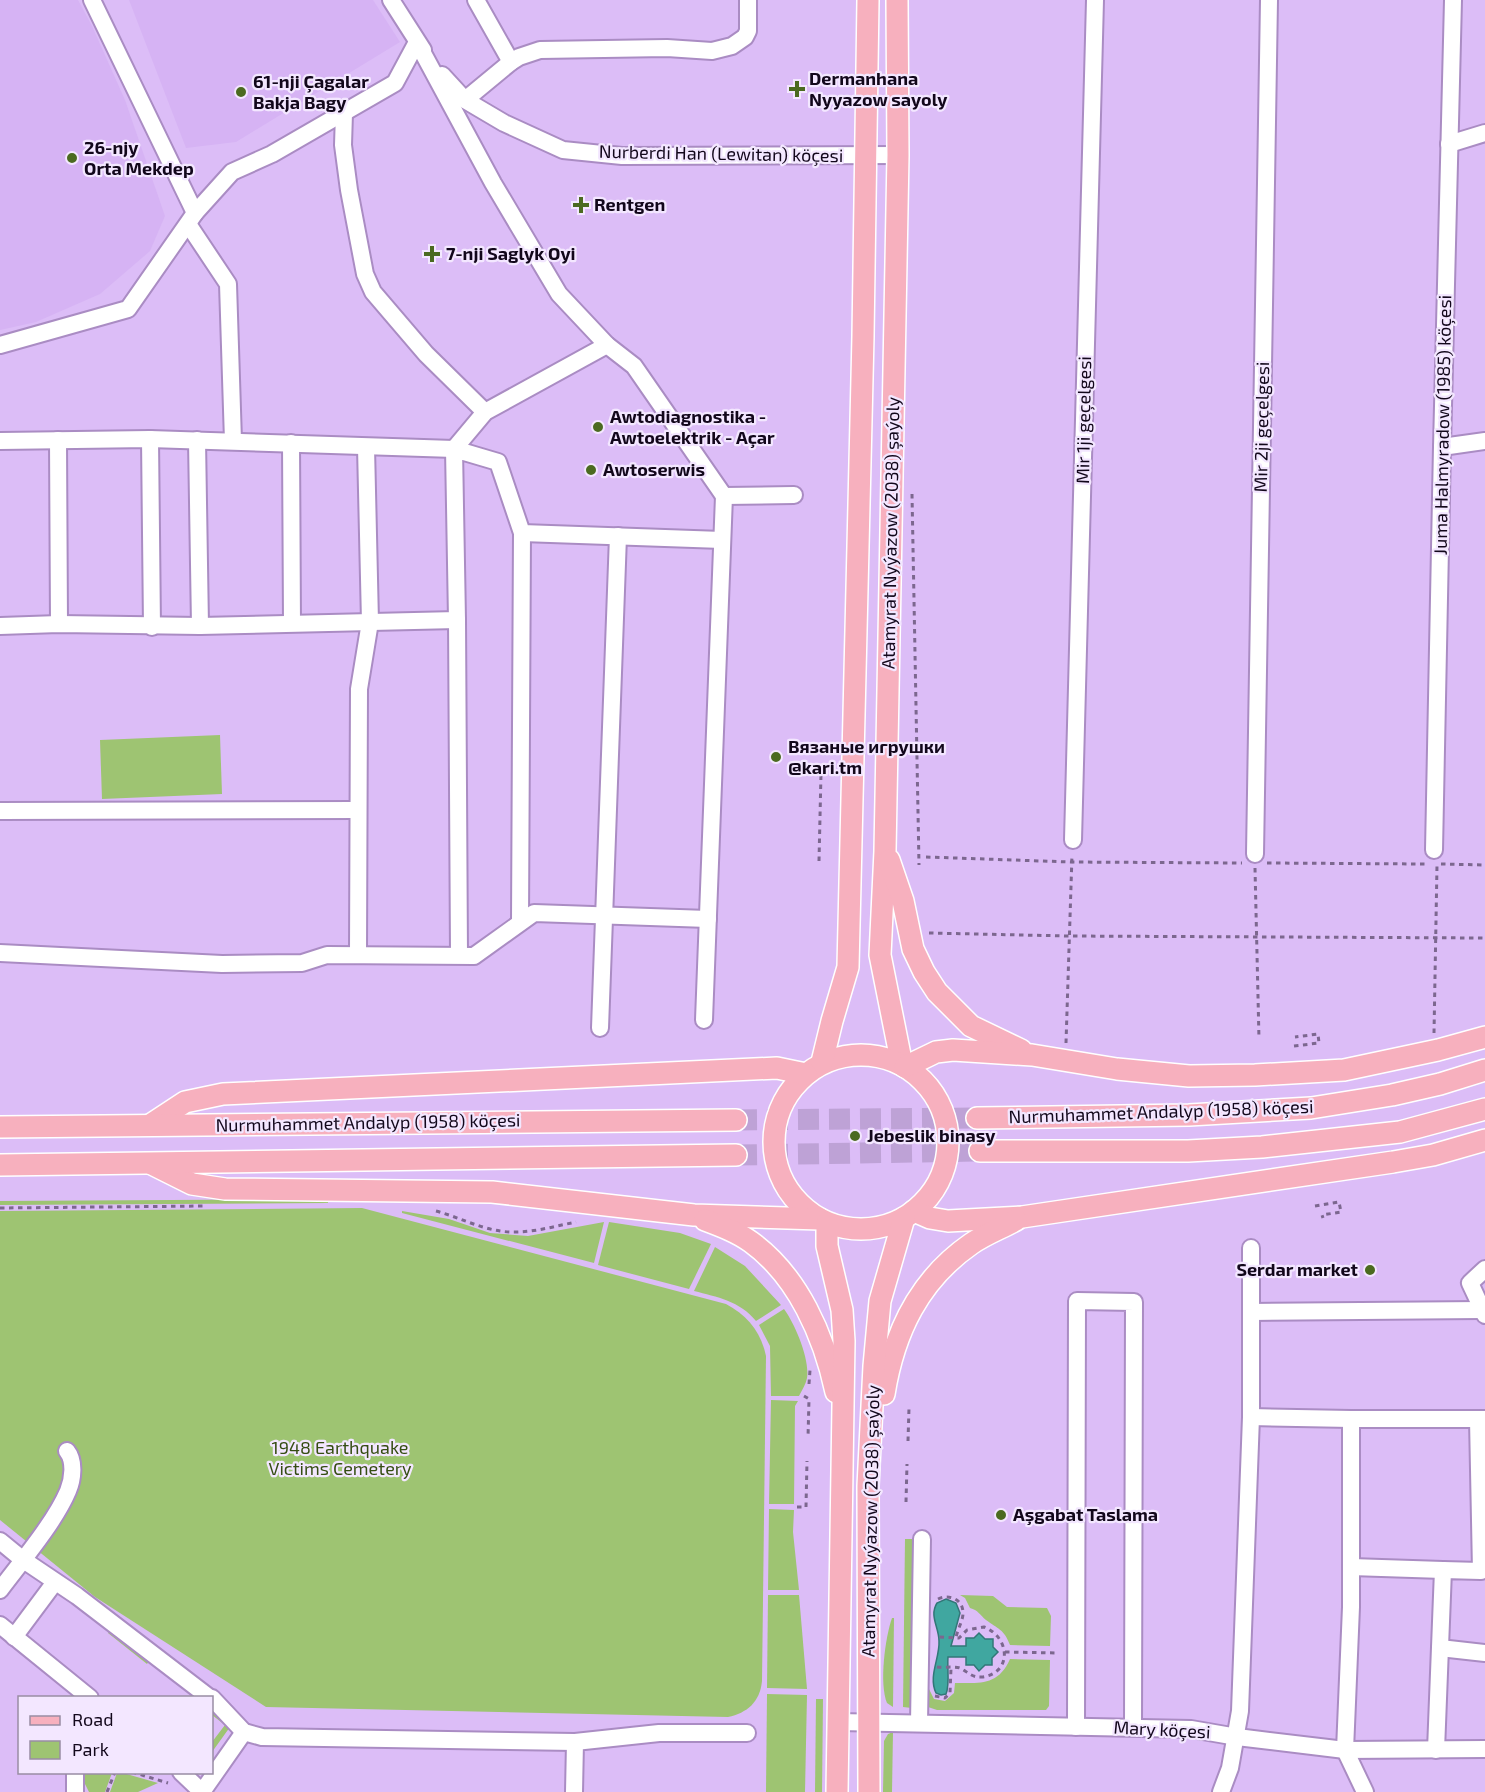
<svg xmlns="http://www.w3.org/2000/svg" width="1485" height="1792" font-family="'Exo 2',sans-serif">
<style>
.built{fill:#d6b3f4}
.green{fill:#9ec472}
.water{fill:#40a7a0;stroke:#327778;stroke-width:1.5}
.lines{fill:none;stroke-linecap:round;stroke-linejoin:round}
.major-tunnel{stroke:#bea2d6;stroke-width:21;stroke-dasharray:21 10;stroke-linecap:butt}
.minor-casing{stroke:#aa8cc3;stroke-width:20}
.major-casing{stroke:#fff;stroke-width:24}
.path{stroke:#7c678f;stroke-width:3;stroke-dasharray:4.5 4.5;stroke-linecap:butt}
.minor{stroke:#fff;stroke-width:16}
.major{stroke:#f7b0be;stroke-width:21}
.poi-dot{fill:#4b6a20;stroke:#f3e7ff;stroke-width:2}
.labels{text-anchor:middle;stroke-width:4.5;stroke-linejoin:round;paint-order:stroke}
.poi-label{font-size:18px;font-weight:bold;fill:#12071b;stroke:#f3e7ff;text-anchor:start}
.street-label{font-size:18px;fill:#12071b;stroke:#f3e7ff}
.park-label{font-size:18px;fill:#354d12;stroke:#f3e7ff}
</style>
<rect width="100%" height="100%" fill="#dcbdf7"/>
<g class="built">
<polygon points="0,0 78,0 92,26 125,100 165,216 150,251 100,294 36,322 0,330"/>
<polygon points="129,0 373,0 400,42 236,142 186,148"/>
</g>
<g class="green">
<polygon points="220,735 222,794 102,799 100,740"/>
<polygon points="328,1199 328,1203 0,1205 0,1201"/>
<path d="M362 1208 726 1304C747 1315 761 1332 766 1356L762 1681C760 1702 747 1713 728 1717L266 1707 95 1597 0 1520V1211Z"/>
<polygon points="402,1211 449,1219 490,1233 528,1236 604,1222 594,1263 402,1213"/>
<polygon points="609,1222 680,1233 711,1244 689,1289 598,1265"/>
<path d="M715 1247 745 1266 781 1305 756 1321C740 1301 717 1297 694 1291Z"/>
<path d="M784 1309C795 1324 810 1359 807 1378 806 1384 802 1390 799 1396H771L770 1346 759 1325Z"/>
<polygon points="771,1400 798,1401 795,1406 794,1504 769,1504"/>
<polygon points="769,1509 794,1510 793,1532 799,1590 768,1590"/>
<polygon points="905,1539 914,1539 912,1708 903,1707"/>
<polygon points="768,1595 799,1595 807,1689 767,1688"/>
<path d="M960 1595 993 1596 1007 1607 1047 1608 1051 1616 1050 1646 1010 1645C1004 1629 998 1629 986 1620 980 1615 978 1610 970 1608L965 1598Z"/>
<path d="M892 1618H894L893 1707 887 1703C879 1684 885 1638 892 1618Z"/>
<polygon points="112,1627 151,1658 147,1664 108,1633"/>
<path d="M1010 1659 1050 1660 1049 1706 1046 1710H937L928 1707 927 1685 934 1699 945 1701 954 1693 955 1683C980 1683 998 1686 1010 1659Z"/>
<polygon points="767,1694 807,1695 805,1792 766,1792"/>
<polygon points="816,1699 823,1699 822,1792 815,1792"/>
<polygon points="212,1708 230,1727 212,1752 212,1742 225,1725 212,1715"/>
<polygon points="893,1732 892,1792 883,1792 884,1741 888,1734"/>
<polygon points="84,1773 112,1773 105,1792 89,1792 85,1784"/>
<polygon points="117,1773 123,1773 158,1783 138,1792 110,1792"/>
</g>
<path class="water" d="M946 1599 956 1603 960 1613 951 1646H966V1638H974L979 1633 985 1639H993V1647L998 1652 992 1658V1665H985L979 1671 974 1665H966V1657H948C947 1668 950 1685 946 1694L941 1695 936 1693C928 1676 940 1658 939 1641 939 1627 929 1616 937 1603Z"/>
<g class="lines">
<g class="major-tunnel">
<polyline points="736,1120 977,1118"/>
<polyline points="736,1155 980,1151"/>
</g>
<g class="minor-casing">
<g id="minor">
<polyline points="92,0 195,213"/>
<polyline points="391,0 423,50"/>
<polyline points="476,0 511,62"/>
<polyline points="417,42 493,183 559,294 607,345 634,366 724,496 794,495"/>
<polyline points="442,75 465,100 504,123 563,150 622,156 898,155"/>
<polyline points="465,100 511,62 519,57 540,50 667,48 712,51 732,46 745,37 748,31 748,0"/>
<polyline points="344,113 343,145 349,190 365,274 373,292 426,354 485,412"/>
<polyline points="1449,144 1485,133"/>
<polyline points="188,224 228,284 233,441"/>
<polyline points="0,345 128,309 195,213 232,172 272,154 395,83 417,42"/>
<polyline points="150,439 152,627"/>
<polyline points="58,440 59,624"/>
<polyline points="197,440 200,626"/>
<polyline points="0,441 150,439 454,449 485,412 607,345"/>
<polyline points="291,443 292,623"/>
<polyline points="1442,447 1485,441"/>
<polyline points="457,620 459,955"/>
<polyline points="0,626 59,624 200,626 457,620 454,449 498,462 522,533 722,540"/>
<polyline points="0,811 357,810"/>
<polyline points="1073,840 1095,0"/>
<polyline points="1434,850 1442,447 1453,0"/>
<polyline points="1255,854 1269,0"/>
<polyline points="520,922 522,533"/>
<polyline points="0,953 222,964 302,963 327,955 474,956 534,913 708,919"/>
<polyline points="358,955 359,689 370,622 366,447"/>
<polyline points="704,1020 724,496"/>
<polyline points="600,1028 618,536"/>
<polyline points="1485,1269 1470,1283 1485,1315"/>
<polyline points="1251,1312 1482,1310"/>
<polyline points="1251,1417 1351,1419 1485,1419"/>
<polyline points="1351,1419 1351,1607 1345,1750 1365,1792"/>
<polyline points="0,1541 22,1559 77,1596 210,1698"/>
<polyline points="1351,1567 1443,1570"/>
<path d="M0 1590C21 1562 55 1522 68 1491 73 1479 75 1461 67 1451"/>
<polyline points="0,1625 90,1698"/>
<polyline points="14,1637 55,1582"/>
<polyline points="1440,1648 1485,1653"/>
<polyline points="212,1698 244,1732 262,1737 575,1742"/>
<polyline points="838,1722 1191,1729 1237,1737 1345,1750 1485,1749"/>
<polyline points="919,1723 922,1539"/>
<polyline points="1076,1727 1077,1301 1134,1302 1133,1727"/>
<polyline points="1436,1750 1443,1570 1481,1571 1478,1419"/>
<polyline points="181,1772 202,1792"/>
<polyline points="75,1792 75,1772"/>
<polyline points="202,1792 244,1732"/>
<polyline points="574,1792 575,1742 659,1733 747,1733"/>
<polyline points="1221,1792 1230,1768 1240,1711 1251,1417 1251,1248"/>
</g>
</g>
<g class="major-casing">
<g id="major">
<polyline points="897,0 898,155 885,851 880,955 902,1065"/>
<polyline points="889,860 903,901 913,949 924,972 937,992 971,1026 1021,1050"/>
<circle cx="861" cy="1142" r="87"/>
<polyline points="822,1062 832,1021 848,967 863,336 868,0"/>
<polyline points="905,1067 936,1052 953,1050 1032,1055 1117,1069 1189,1076 1255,1075 1344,1070 1438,1050 1485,1037"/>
<polyline points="977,1118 1189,1115 1311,1108 1392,1095 1440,1084 1485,1070"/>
<polyline points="150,1125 185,1102 223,1094 777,1068 806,1074"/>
<polyline points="0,1127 736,1120"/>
<polyline points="980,1151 1188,1151 1262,1147 1400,1132 1485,1109"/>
<polyline points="152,1164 192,1184 225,1189 492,1192 694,1215 820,1219"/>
<polyline points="0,1165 736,1155"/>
<polyline points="914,1211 930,1218 948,1221 1022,1217 1393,1162 1433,1155 1485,1140"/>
<path d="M705 1220C721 1226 737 1232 751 1242 798 1276 824 1336 836 1392"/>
<polyline points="827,1223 827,1246 842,1310 844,1341 837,1792"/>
<path d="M884 1394C894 1332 919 1280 971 1244 985 1234 1002 1228 1016 1220"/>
<polyline points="869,1792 868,1486 874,1366 880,1301 904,1218"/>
</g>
</g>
<g class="path">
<polyline points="912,494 919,865"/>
<polyline points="926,857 1071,862 1242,863"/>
<polyline points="819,861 821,773"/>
<polyline points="1267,863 1425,864"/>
<polyline points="1441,864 1485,865"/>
<polyline points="1255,868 1259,1039"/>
<polyline points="929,933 1068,936 1485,938"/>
<polyline points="1434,1033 1437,865"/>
<polyline points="1066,1043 1072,855"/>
<polyline points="1294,1046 1319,1043 1318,1034 1295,1037"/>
<polyline points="1315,1206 1339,1202 1341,1212 1322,1215 1323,1218"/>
<polyline points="0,1208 205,1206"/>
<path d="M436 1211C458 1217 479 1228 500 1231 525 1235 551 1227 576 1222"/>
<polyline points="809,1384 810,1370"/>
<polyline points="804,1396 809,1399 808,1438"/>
<polyline points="908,1441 909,1408"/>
<polyline points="906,1502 907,1464"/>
<polyline points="797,1507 806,1507 807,1461"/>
<path d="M938 1599C949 1594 963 1599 963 1613 963 1621 957 1630 956 1638"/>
<polyline points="1005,1652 1059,1653"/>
<path d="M937 1667C943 1668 955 1666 960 1668 968 1672 972 1678 982 1677 1013 1673 1010 1637 984 1627L967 1630 959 1638 937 1637"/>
<polyline points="935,1696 945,1698 950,1693 951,1668"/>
<polyline points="132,1772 168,1783"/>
<polyline points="107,1792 115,1772"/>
</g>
<use href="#minor" class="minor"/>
<use href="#major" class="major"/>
</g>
<g class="poi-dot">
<path d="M794 80h6v6h6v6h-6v6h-6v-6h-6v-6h6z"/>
<circle cx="241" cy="92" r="6"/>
<circle cx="72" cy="158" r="6"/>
<path d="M578 196h6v6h6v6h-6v6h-6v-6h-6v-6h6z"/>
<path d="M429 245h6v6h6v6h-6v6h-6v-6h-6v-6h6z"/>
<circle cx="598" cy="427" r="6"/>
<circle cx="591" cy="470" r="6"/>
<circle cx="776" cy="757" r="6"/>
<circle cx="855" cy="1136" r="6"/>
<circle cx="1370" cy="1270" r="6"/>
<circle cx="1001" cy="1515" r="6"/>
</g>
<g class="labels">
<g class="poi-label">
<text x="809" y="85">Dermanhana<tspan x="809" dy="21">Nyyazow sayoly</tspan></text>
<text x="253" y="88">61-nji Çagalar<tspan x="253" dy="21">Bakja Bagy</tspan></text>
<text x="84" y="154">26-njy<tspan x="84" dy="21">Orta Mekdep</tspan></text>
<text x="594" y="211">Rentgen</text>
<text x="446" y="260">7-nji Saglyk Oyi</text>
<text x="610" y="423">Awtodiagnostika -<tspan x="610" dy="21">Awtoelektrik - Açar</tspan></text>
<text x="603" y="476">Awtoserwis</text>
<text x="788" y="753">Вязаные игрушки<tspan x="788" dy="21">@kari.tm</tspan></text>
<text x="867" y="1142">Jebeslik binasy</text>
<text x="1358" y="1276" text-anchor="end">Serdar market</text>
<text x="1013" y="1521">Aşgabat Taslama</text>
</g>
<g class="street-label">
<text transform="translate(721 154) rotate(1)" y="6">Nurberdi Han (Lewitan) köçesi</text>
<text transform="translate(1084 420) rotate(-89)" y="6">Mir 1ji geçelgesi</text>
<text transform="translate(1443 425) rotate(-89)" y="6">Juma Halmyradow (1985) köçesi</text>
<text transform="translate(1262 427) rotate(-89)" y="6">Mir 2ji geçelgesi</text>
<text transform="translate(891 533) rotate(-89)" y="6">Atamyrat Nyýazow (2038) şaýoly</text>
<text transform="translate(1161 1112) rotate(-2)" y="6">Nurmuhammet Andalyp (1958) köçesi</text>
<text transform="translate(368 1123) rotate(-1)" y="6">Nurmuhammet Andalyp (1958) köçesi</text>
<text transform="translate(871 1521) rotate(-89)" y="6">Atamyrat Nyýazow (2038) şaýoly</text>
<text transform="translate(1162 1730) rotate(3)" y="6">Mary köçesi</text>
</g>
<g class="park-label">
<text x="340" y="1454">1948 Earthquake<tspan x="340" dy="21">Victims Cemetery</tspan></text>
</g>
</g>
<rect x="18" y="1696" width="195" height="78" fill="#f3e7ff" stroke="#998da4" stroke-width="1.5"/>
<rect x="30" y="1716" width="30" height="9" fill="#f7b0be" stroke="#998da4" stroke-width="1.5"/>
<text x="72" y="1726" font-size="18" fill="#12071b">Road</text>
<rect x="30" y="1741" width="30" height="18" fill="#9ec472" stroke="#998da4" stroke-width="1.5"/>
<text x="72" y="1756" font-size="18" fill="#12071b">Park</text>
</svg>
